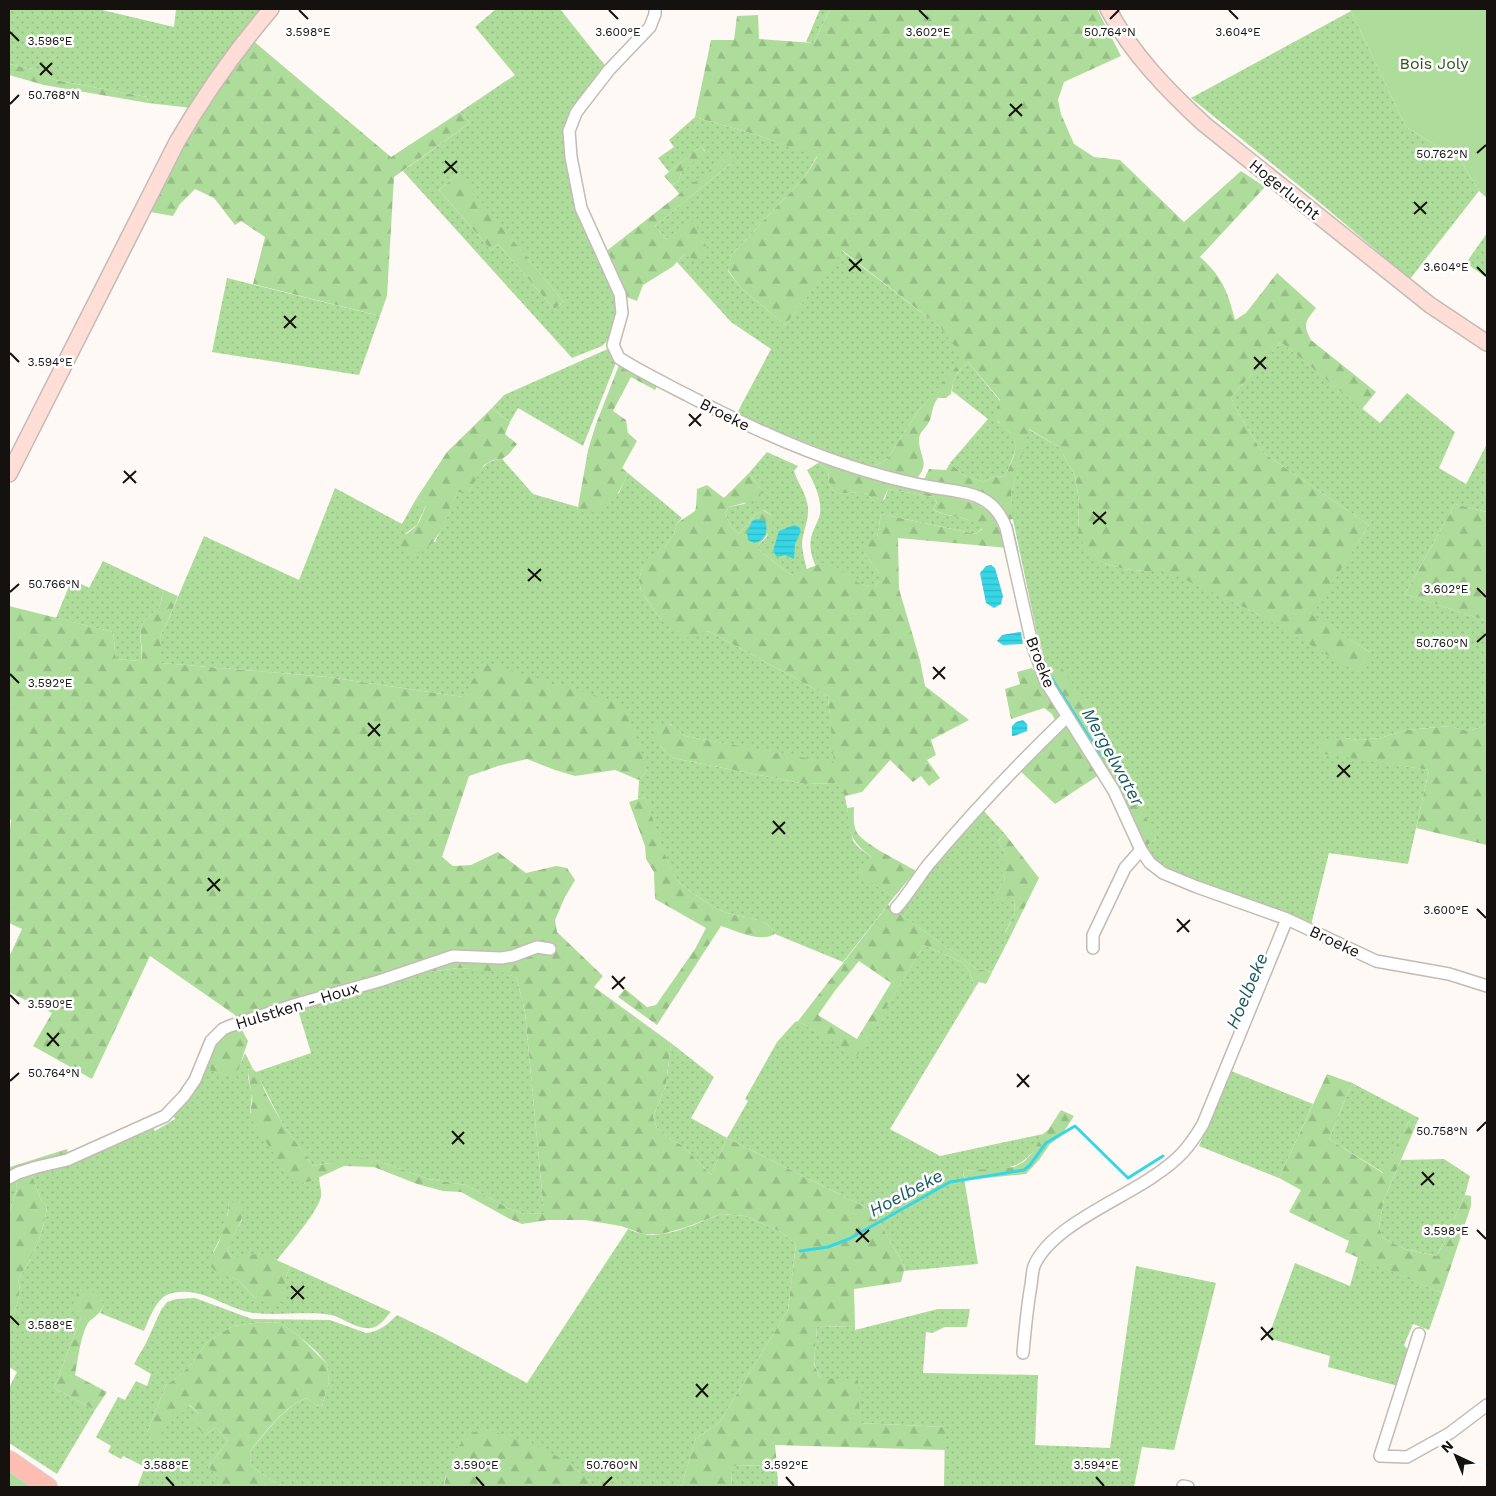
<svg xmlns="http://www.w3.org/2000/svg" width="1496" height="1496" font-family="'Work Sans',sans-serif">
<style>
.grass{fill:url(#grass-dots);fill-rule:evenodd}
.forest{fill:url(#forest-firs);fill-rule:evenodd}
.park{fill:#aedd9b}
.water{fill:url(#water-rules)}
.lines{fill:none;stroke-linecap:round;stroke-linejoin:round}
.stream{stroke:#37d6e6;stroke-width:3}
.street-casing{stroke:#c3bbb4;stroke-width:14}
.secondary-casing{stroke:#c3bbb4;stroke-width:18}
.primary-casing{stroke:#d5d4d4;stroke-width:20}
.street{stroke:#fff;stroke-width:11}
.secondary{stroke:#feded7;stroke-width:15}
.primary{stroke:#fdbdb0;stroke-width:18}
.ticks{fill:none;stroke:#14110f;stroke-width:2}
.labels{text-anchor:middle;stroke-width:5;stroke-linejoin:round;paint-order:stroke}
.park-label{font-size:16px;fill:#2c511a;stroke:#fff}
.street-label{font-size:16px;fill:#14110f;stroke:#fff}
.water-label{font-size:18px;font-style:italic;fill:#1c5a61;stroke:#fff}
.ticks-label{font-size:12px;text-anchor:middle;fill:#14110f;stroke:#fff;stroke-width:5;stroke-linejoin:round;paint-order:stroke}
</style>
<defs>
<pattern id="grass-dots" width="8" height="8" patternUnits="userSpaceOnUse" patternTransform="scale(1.25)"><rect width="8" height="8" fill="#aedd9b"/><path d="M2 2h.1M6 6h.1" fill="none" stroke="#95bd84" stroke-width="1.8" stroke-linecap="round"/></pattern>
<pattern id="forest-firs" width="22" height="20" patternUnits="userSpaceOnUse" patternTransform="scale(1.25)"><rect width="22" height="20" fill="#aedd9b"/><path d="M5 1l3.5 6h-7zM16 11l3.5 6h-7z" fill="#95bd84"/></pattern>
<pattern id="water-rules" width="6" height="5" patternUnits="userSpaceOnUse" patternTransform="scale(1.25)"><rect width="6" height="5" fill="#37d6e6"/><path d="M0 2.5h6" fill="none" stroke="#30b7c4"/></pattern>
</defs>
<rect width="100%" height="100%" fill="#fef9f5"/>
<g class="grass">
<polygon points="9,9 98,9 174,27 176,9 263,9 192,108 148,103 147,97 55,80 33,69 9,64"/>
<path d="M496 9H560L607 68 589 89 567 152 615 293 618 306 612 336 602 346 572 358 403 171 470 123 460 112 515 75 475 27ZM458 174V175L564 302 554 309 498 244 491 250 439 190Z"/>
<polygon points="820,9 830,9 814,43 806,42"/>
<polygon points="1351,11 1406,127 1461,161 1479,191 1410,279 1318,201 1191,98"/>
<polygon points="695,117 757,135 817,156 804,178 732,254 728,271 741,288 785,325 842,251 940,327 965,358 918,411 888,458 879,464 871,466 852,461 736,415 771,349 731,322 677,262 684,255 694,222 666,239 655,226 734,161 694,184 680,195 672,185 678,182 681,173 705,151 701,146 669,172 658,158 674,147 669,140"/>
<polygon points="1487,233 1487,278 1466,263"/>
<polygon points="227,278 380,316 359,375 212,352"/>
<polygon points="1281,342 1380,423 1407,393 1455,432 1439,468 1466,484 1487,444 1487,512 1455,504 1405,594 1487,621 1487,722 1481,727 1468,731 1449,726 1407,730 1380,738 1358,740 1344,738 1317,752 1429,770 1408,864 1329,853 1311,925 1170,871 1156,861 1146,846 1156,839 1061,668 1049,672 1037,634 1012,515 1011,495 1028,429 1059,447 1075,476 1079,501 1078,535 1101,562 1123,569 1145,571 1167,570 1260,615 1371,653 1311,615 1369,525 1262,452 1236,409 1231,397"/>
<polygon points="610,348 617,360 583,446 518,408 510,422 492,408 504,395"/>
<path d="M968 362 1000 401 998 422C1025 443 1015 450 1005 477L995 476 984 482 965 476 950 463 988 419 952 391C953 377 958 371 968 362Z"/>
<path d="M767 452 798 466 794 471C798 484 807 494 808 508 809 520 803 531 802 543 802 552 805 561 807 570L791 575 758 549V545L767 537 772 516 764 510 756 514 739 534 731 527 725 513 729 507 744 504 762 490 749 473Z"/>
<path d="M502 459 533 494 578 507 576 509 619 493 628 473 682 518 677 523 674 534 665 547 642 568 639 580 641 591 661 620 700 633 708 631 828 696 835 764 685 736 670 724 660 746 673 758 805 784 838 783 845 796 853 841 859 848 872 857 860 874 894 897 843 962 775 934C768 916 740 918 724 912 711 906 690 892 679 882 668 871 651 815 645 797L638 799 639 780 647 770 463 697 328 677 161 663 160 636 166 625 204 536 299 580 335 488 402 524 416 499 426 505 417 525 405 534 435 542 449 513 457 492H469C478 476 481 460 502 459Z"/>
<path d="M818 463 828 470C829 474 828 478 829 482 833 500 851 491 860 492 866 492 872 499 876 503L885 499 888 489 934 497 937 503 933 509C947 519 968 514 982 528L976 534 881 514 877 538 864 553 879 573V581L876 586C857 587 838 572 822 563L816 567C810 553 808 543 814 529 816 524 819 519 820 514 822 498 814 483 807 470Z"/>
<path d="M103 561 162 589C164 618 143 612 141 629 139 638 143 650 141 661L116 659 113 632 56 618 72 579 89 588Z"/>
<polygon points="981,808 1005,834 998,841 1006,855 1002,871 1005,879 996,894 1011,894 1014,898 1015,913 1005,932 1011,935 992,972 977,969 896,911"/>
<path d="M924 945 961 962 969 970 975 988 890 1129 940 1156 1043 1134C1025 1175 1001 1168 963 1171L978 1264 904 1271 905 1267 873 1211 727 1138 711 1175 682 1145 671 1140 657 1128 653 1117 666 1085 671 1043 714 1077 691 1118 727 1138 748 1101 745 1099 777 1042 795 1022 798 1021 857 1055Z"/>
<polygon points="460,968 507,972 517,979 525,1012 543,1203 546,1213 525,1214 512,1210 466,1185 429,1179 375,1160 329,1163 313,1166 282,1123 256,1072 311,1053 298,1010 427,972"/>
<path d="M245 1053 253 1069 248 1070V1078L252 1093 250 1113 311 1181 319 1177C319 1183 322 1191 321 1197 317 1213 288 1246 277 1260L256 1254 241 1259 232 1257 228 1251 229 1243 242 1220 229 1203C228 1220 222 1237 213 1252L229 1276 238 1280 254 1297 285 1301V1280L290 1266 391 1312C385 1318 380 1327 371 1328 357 1330 344 1318 331 1315 306 1311 280 1316 254 1313 225 1309 200 1284 169 1294 156 1298 149 1320 144 1331L100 1313 104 1305 81 1317 54 1388 95 1410 57 1474 9 1443V1388L17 1372 9 1367V1319C17 1312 22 1290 18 1280 33 1256 44 1234 47 1206L41 1200 31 1173 152 1126 155 1131 175 1119 173 1115 209 1055 239 1067Z"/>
<polygon points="1231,1071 1313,1104 1279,1178 1199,1146"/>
<polygon points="1352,1083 1419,1118 1416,1125 1408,1122 1384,1173 1329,1139"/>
<polygon points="1444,1159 1470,1176 1465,1195 1437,1256 1405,1249 1383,1238 1379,1227 1384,1199 1401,1160"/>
<polygon points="16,1179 17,1190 9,1213 9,1181"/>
<path d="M721 1214 745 1216 781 1232 796 1244 788 1310 719 1423 696 1438 681 1487H594L590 1481 578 1470 554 1455 460 1443 445 1479 444 1487H288L274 1482 251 1466 250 1451C265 1434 286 1404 307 1398L315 1405 322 1406 329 1382 327 1364 317 1352 299 1336 281 1323 261 1322 248 1324 233 1326 207 1342 193 1362 179 1376 166 1385 147 1433 173 1412 189 1405 199 1414 205 1435 216 1427 228 1441 208 1467 222 1481 215 1487H137L145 1467 123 1456 121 1459 108 1452 111 1446 96 1437 118 1397 125 1400 136 1381 147 1386 151 1374 134 1364 146 1343 161 1310 167 1302 176 1299 195 1298 252 1319 330 1320 366 1333C379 1332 388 1324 397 1315L440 1336 527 1383 628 1229C633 1231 638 1233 643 1234 670 1238 697 1223 721 1214Z"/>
<polygon points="1358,1257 1442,1293 1429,1330 1413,1324 1404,1345 1410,1352 1398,1386 1328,1367 1330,1356 1268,1338 1295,1263 1350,1286"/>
<polygon points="1136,1266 1216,1283 1174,1450 1142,1447 1134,1487 944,1487 945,1427 860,1423 820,1378 814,1363 817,1327 855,1326 855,1330 938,1309 970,1309 967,1327 945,1327 932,1333 926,1332 923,1373 1038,1375 1035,1445 1110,1448"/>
<polygon points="777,1465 778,1487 732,1487 731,1466"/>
</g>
<g class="forest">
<path d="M830 9H1097L1121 56 1064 82 1058 100 1061 114 1074 144 1094 157 1120 160 1184 222 1241 171 1265 187 1200 257C1222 276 1228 292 1235 320L1246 313 1277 273 1316 308C1306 321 1302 324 1311 340L1376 392 1362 409 1281 342 1231 397 1236 409 1262 452 1369 525 1312 615 1371 653 1358 673 1260 615 1167 571H1145L1123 569 1101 562 1089 553 1078 535 1079 501 1075 476 1059 447 1029 429 1011 495 1013 519 1008 520C984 482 964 486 923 482L929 469 946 470 950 463 965 476 984 482 995 476 1005 477C1012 459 1023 446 1007 430 1001 425 998 422 995 415L1000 400 968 362C956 372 953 379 951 394L946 398H938C932 405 933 412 930 420 927 428 919 431 919 440 919 456 930 462 918 477L912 478 871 466 879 464 888 458 918 411 964 358 940 327 843 251 785 325 741 288 728 270 732 254 804 178 817 157 757 135 695 117 711 40H734L737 16 758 15 759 39 814 43Z"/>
<polygon points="251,39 391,157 460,112 470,123 394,177 387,296 380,316 253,284 265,237 241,221 235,225 214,198 195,189 180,204 173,216 150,212 183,136"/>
<polygon points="9,64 33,69 55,80 147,97 148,103 44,85 9,75"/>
<polygon points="701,146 705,152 681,173 678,182 672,185 664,176"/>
<polygon points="729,155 734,161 655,226 666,239 694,221 709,252 696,260 684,255 672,267 643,285 637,301 624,296 604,253"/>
<polygon points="458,174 564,302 554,309 498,244 491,250 439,190"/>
<path d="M619 365 658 384 655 390 631 377 613 411 626 420 628 433 637 441 622 468 628 473C619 495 604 521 575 510L578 507 588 450 596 424Z"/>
<path d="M492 408 510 422 505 434 517 444 508 455 502 459 493 460 484 465 469 492H457C449 514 435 559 405 554 393 535 407 537 417 525 421 520 423 511 426 506L416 499 447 452Z"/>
<path d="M820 459 978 504 992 514 1008 548 898 538 899 589 920 660 925 686 969 720 931 740 936 755 927 760 940 778 929 786 921 776 913 782 890 760 862 792 845 796 837 783 805 784 673 758 660 746 653 730 654 727C669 719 674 727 685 736L834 763 828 696 708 631 686 638 675 632 661 620 641 591 639 580 642 568 649 556 665 547 674 534 677 523 695 511 696 507 697 489 707 485 724 498 749 473 762 490 759 499 729 507 725 513 731 527 739 534 756 514 763 510 772 516C774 528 766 537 758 545V549L791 575 822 563H832C845 574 857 587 876 586L879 581V573L864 553 863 547 870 540 877 538 881 514 976 534 982 529C969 514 948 519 933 509L937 503 934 497 888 489 882 502 876 503C872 499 866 492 860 492 850 491 833 500 829 482 828 479 829 474 828 470L818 463Z"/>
<polygon points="1455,504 1487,512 1487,621 1405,594"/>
<path d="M162 589 178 596 166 625 160 636 162 663 328 677 463 697 483 662 623 704 640 748 647 770 639 780 615 770 575 776 555 770 527 759 498 766 469 776 442 857 453 866 471 865 498 852 526 873 556 866 567 868 575 880 565 897 555 920 557 932 603 976 594 987 671 1043 666 1085 653 1117 657 1128 671 1140 682 1145 711 1175 727 1138 873 1211 905 1267 901 1282 854 1289 855 1326 817 1327 814 1364 820 1378 858 1380 860 1423 945 1427V1450L775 1445 777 1465 731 1466 732 1487H681L696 1438 719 1423 788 1310 796 1244 781 1232 745 1216 721 1214 684 1228 662 1234H643L621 1226 585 1220H548L522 1224 508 1218 461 1192 443 1191 417 1184 374 1167 344 1166 311 1181 301 1183 291 1180 251 1119C249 1111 253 1103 252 1095 251 1086 248 1079 248 1070L253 1069 258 1074 266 1094 282 1123 313 1166 357 1158 375 1160 429 1179 466 1185 512 1210 525 1214 545 1213 543 1203 525 1012 517 979 507 973 460 968 427 972 241 1028 248 1041 239 1068 235 1073C227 1076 219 1076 211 1071 204 1046 221 1037 238 1024L235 1015 150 956 92 1079 33 1046 52 1013 9 992V957L22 929 9 923V839L11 820 9 819V606L113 632 116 659 141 661C144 650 139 640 141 629 143 612 164 618 162 589Z"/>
<polygon points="1061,667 1106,734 1156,839 1146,846 1108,769 1055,804 1017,768 1059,728 1052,714 1044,708 1011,719 1005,689 1020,684 1017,672 1032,668 1039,678"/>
<polygon points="1487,722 1487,845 1416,828 1429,770 1317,753 1320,741 1344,738 1358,740 1380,738 1407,730 1450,726 1468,731 1481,727"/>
<path d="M645 797C652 815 668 871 679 882 690 892 711 906 724 912 740 918 768 916 775 934 760 943 737 931 721 926L657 1025 618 997 625 989 647 1007 656 1005 695 949 706 928 655 899 654 872 646 859 645 846 629 802Z"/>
<path d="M854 807C854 814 853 824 856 831 861 843 903 863 916 871L894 897 859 874 872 857C848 839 852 836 847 808Z"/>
<polygon points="1005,834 1039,878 1011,935 1005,933 1015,913 1014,898 1011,895 1002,903 997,898 996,894 1005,879 1000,866 1006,855 998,841"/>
<path d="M888 905 977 969 992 972 986 984 979 982 975 988 969 970 961 962 924 945 857 1056 798 1021ZM859 961 891 983 857 1039 818 1015 834 992Z"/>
<polygon points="1327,1074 1352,1083 1329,1139 1383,1173 1408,1122 1416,1125 1384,1199 1379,1227 1383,1238 1405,1249 1437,1256 1465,1195 1471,1196 1471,1206 1442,1293 1345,1252 1349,1241 1289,1212 1301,1190 1279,1178"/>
<polygon points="1061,1110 1074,1116 1061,1136 1050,1144 1039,1160 1026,1174 965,1180 963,1171 1014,1167 1025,1161 1032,1153 1043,1134 1048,1130"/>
<polygon points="67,1149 68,1155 9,1173 10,1167"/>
<path d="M31 1173 41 1200 47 1206C44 1234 33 1256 18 1280 22 1290 17 1312 9 1319V1213L17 1190 16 1179Z"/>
<path d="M239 1201C250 1220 231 1231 228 1251L232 1257C243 1259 246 1254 256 1254 267 1254 280 1262 290 1266L285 1280V1301L274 1306 254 1297 238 1280 214 1270 211 1266 210 1259 219 1242 228 1214 229 1203Z"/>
<path d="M90 1290 98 1296 104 1305C98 1318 90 1318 87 1325 80 1338 78 1360 75 1375L107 1392 95 1410 54 1388 81 1317 74 1314 77 1292Z"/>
<path d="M261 1322 281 1323 299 1336 327 1364 329 1382 322 1406 315 1405 307 1398C286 1404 264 1434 250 1451L251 1466 274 1482 288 1487H215L221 1481 208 1467 228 1441 216 1427 205 1435 191 1422 199 1414 190 1405 179 1416 173 1413 158 1439 147 1433 166 1385 179 1376 193 1362 207 1342 233 1326Z"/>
<path d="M480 1430C510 1432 579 1460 594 1487H444C446 1474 455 1446 466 1437 469 1434 475 1432 480 1430Z"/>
<polygon points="9,1470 34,1487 9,1487"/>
</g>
<polygon class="park" points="1350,9 1487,9 1487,198 1479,191 1461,161 1406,127"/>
<g class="water">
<path d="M757 519 765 521C769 531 765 541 754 543L748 540 747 533 752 521Z"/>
<polygon points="794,525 799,527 801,531 795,544 794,559 785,555 777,557 773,551 779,531"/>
<polygon points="991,565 995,568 1003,596 1001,604 994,608 986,603 980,573 986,566"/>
<polygon points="1019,632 1021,632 1023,644 1003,645 997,641 1002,635"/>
<polygon points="1023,720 1027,724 1027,731 1014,736 1012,736 1012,726 1016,722"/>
</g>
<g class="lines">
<g class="stream">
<polyline points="1011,525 1017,551"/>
<polyline points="1047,671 1096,748 1102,762"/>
<polyline points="800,1251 828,1247 849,1239 950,1182 1024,1170 1030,1165 1046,1143 1075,1126 1128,1178 1163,1156"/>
</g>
<g class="street-casing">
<g id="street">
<path d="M655 9V14L650 27 609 70 581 106 576 113 569 131 571 157 581 208 620 294 622 313 613 345 619 358C641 372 666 384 689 396 766 436 846 471 931 487 963 493 993 491 1006 528L1032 644 1046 682 1114 791 1141 850 1150 863 1163 873 1197 887 1287 919 1376 961 1449 974 1487 986"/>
<path d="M896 908C908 895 917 879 928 865 972 813 1018 764 1067 717"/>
<polyline points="1093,948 1093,935 1125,868 1141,850"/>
<polyline points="9,1178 18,1173 37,1167 67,1160 165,1116 184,1096 195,1080 211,1041 223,1029 230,1026 297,1004 379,981 453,956 501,958 513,956 537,947 550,949"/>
<polyline points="1419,1334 1380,1456 1407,1457 1450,1433 1487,1405"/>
<path d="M1023 1353C1025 1330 1027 1308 1031 1285 1032 1279 1032 1272 1034 1266 1050 1227 1120 1200 1154 1176 1178 1160 1189 1148 1203 1124L1287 919"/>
<polyline points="1183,1486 1188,1487"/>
</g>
</g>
<g class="secondary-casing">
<g id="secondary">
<path d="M1108 9C1131 53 1168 91 1204 124L1430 305 1487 343"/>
<path d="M9 474 177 142C204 95 236 50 271 9"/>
</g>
</g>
<g class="primary-casing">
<polyline id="primary" points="9,1460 48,1487"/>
</g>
<use href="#street" class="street"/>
<use href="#secondary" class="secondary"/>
<use href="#primary" class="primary"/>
</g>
<path class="ticks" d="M299 10 308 19M609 10 618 19M919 10 928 19M1229 10 1238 19M1110 19 1119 10M10 32 19 41M40 63 52 75M40 75 52 63M10 104 19 95M1010 104 1022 116M1009 116 1022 104M1477 153 1486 145M445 161 457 173M444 173 457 161M1414 202 1426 214M1414 214 1427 202M849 259 861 271M1477 267 1486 276M849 271 862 259M284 316 296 328M284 328 296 316M10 353 19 362M1254 357 1266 369M1254 369 1266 357M689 414 701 426M689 426 701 414M124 471 136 483M123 483 136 471M1093 512 1106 524M1093 524 1106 512M528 569 541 581M528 581 541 569M1477 588 1486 597M10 592 19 584M1477 642 1486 634M933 667 945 679M10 674 19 683M933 679 945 667M368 723 380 736M368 736 380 724M1338 765 1350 777M1337 777 1350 765M773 821 785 834M772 834 785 822M208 878 220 891M207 891 220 879M1477 909 1486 918M1177 919 1189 932M1177 932 1190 920M612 976 624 989M612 989 625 977M10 995 19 1004M47 1033 59 1046M47 1046 59 1033M1017 1074 1029 1087M10 1081 19 1073M1017 1087 1029 1075M452 1131 464 1144M1477 1131 1486 1122M452 1144 464 1132M1422 1172 1434 1185M1421 1185 1434 1173M856 1229 869 1242M1477 1230 1486 1239M856 1242 869 1230M291 1286 304 1299M291 1299 304 1286M10 1316 19 1325M1261 1327 1273 1340M1261 1340 1273 1328M696 1384 708 1397M696 1397 708 1384M166 1477 174 1486M476 1477 484 1486M786 1477 794 1486M1096 1477 1104 1486M603 1486 612 1477"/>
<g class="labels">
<g class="park-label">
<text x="1434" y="69">Bois Joly</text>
</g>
<g class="street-label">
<text transform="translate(1285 189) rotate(39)" y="6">Hogerlucht</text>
<text transform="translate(725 414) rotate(27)" y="6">Broeke</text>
<text transform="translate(1041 662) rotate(69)" y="6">Broeke</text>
<text transform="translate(1335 941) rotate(25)" y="6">Broeke</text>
<text transform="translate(297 1005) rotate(-17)" y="6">Hulstken - Houx</text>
</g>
<g class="water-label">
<text transform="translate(1113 757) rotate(61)" y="6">Mergelwater</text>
<text transform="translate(1247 991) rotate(-67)" y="6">Hoelbeke</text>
<text transform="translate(906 1193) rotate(-28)" y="6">Hoelbeke</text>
</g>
</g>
<g class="ticks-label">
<text x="1110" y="36">50.764°N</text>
<text x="308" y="36">3.598°E</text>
<text x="618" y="36">3.600°E</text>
<text x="928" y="36">3.602°E</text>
<text x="1238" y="36">3.604°E</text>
<text x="50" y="45">3.596°E</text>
<text x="54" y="99">50.768°N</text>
<text x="1442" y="158">50.762°N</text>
<text x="1446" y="271">3.604°E</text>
<text x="50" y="366">3.594°E</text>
<text x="54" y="588">50.766°N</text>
<text x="1446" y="593">3.602°E</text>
<text x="1442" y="647">50.760°N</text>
<text x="50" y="687">3.592°E</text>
<text x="1446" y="914">3.600°E</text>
<text x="50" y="1008">3.590°E</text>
<text x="54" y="1077">50.764°N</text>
<text x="1442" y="1135">50.758°N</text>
<text x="1446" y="1235">3.598°E</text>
<text x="50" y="1329">3.588°E</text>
<text x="166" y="1469">3.588°E</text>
<text x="476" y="1469">3.590°E</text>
<text x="786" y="1469">3.592°E</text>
<text x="1096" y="1469">3.594°E</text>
<text x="612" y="1469">50.760°N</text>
</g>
<rect width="1496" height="1496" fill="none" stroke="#14110f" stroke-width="20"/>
<g transform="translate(1456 1456) rotate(316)" stroke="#ffffff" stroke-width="4" paint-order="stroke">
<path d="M0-4L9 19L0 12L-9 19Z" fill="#14110f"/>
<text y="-8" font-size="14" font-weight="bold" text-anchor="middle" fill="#14110f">N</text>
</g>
</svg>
